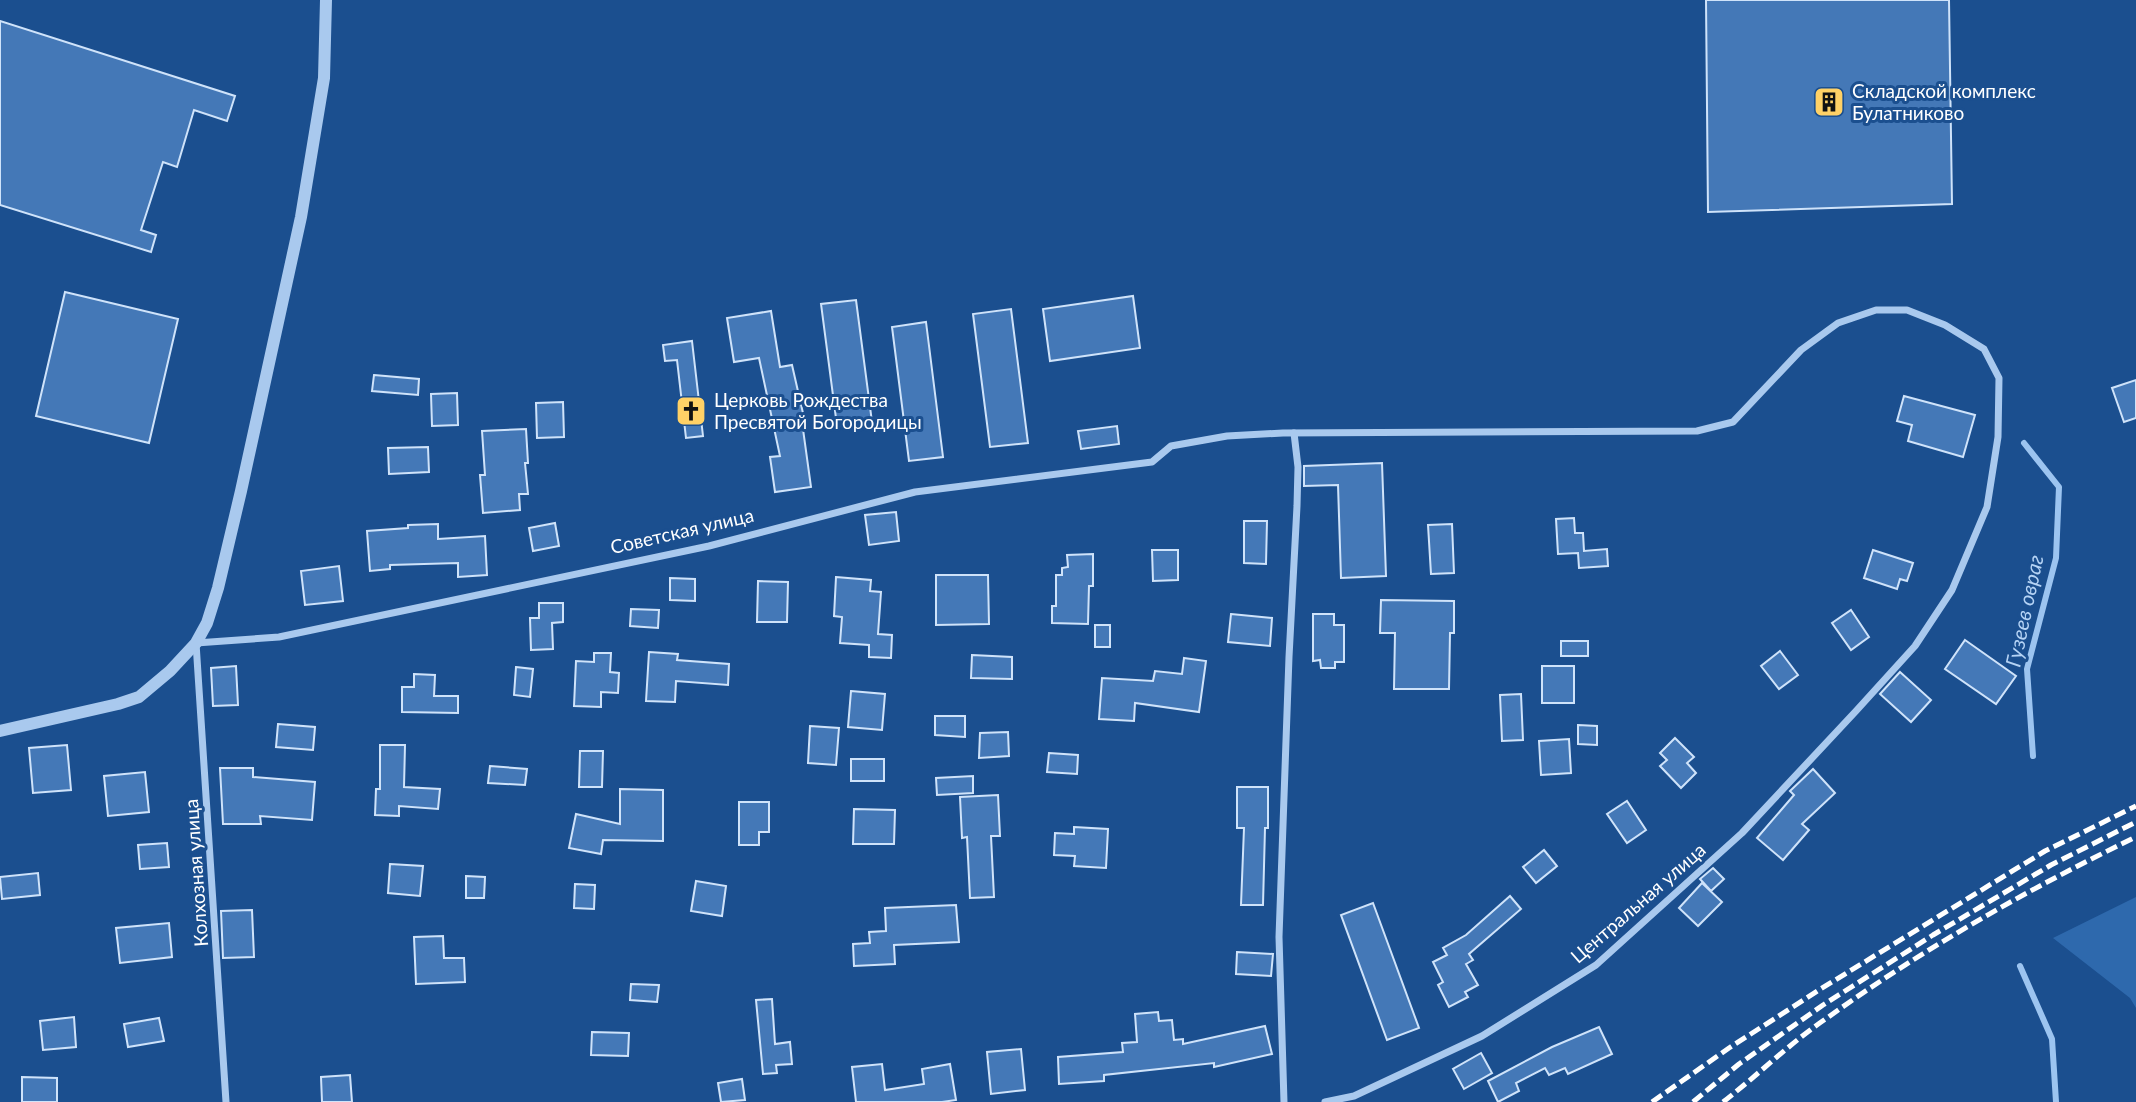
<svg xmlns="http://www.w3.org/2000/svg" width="2136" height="1102" font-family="Lato,sans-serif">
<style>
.green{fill:#2e69ad}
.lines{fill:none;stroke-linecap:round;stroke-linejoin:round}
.stream{stroke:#9cc4f0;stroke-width:6}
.building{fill:#4478b7;stroke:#cfe3fa;stroke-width:2}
.minor{stroke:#a9c9ee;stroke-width:7}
.tertiary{stroke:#a9c9ee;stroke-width:12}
.rail{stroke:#fff;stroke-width:5;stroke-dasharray:12 5;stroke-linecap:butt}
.labels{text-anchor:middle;stroke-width:6;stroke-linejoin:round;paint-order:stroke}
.poi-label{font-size:19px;fill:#fff;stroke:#1b4f8f;text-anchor:start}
.street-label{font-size:19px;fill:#fff;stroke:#1b4f8f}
.water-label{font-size:21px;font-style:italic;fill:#b5d3f5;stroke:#1b4f8f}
</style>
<rect width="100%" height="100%" fill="#1b4f8f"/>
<polygon class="green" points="2136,897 2136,1008 2130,998 2053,938"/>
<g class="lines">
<g class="stream">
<polyline points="2024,443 2059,487 2056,558 2027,669 2033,756"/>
<polyline points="2020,966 2052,1039 2056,1102"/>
</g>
</g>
<g class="building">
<polygon points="1706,0 1949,0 1952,204 1708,212"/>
<polygon points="0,21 235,96 227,121 194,110 177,167 163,162 141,230 156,235 151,252 0,205"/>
<polygon points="65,292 178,319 149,443 36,416"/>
<polygon points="1133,296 1140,348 1050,361 1043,309"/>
<polygon points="856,300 872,422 837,426 821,304"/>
<polygon points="1011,309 1028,443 990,447 973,314"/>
<polygon points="771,311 780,367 792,365 805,422 802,422 811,487 775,492 770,457 780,456 759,358 734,362 727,318"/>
<polygon points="926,322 943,457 909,461 892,327"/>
<polygon points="692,341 703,436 686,438 677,360 665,361 663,345"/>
<polygon points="374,375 419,379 418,395 372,391"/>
<polygon points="2136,380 2136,418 2124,422 2112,388"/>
<polygon points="457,393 458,425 432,426 431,394"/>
<polygon points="1904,396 1975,415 1963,457 1908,441 1912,425 1897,421"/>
<polygon points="563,402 564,437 537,438 536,403"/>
<polygon points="1117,426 1119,444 1081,449 1078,431"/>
<polygon points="526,429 528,463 525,463 528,494 519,494 520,510 483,513 480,475 485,475 482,431"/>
<polygon points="428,447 429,472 389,474 388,448"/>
<polygon points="1382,463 1386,576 1341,578 1338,485 1304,486 1304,466"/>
<polygon points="896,512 899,541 869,545 865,515"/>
<polygon points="1574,518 1575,533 1583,533 1584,551 1607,549 1608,566 1579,568 1578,553 1558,554 1556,519"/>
<polygon points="1244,521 1267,521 1266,564 1244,563"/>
<polygon points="555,523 559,546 533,551 529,528"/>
<polygon points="438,524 438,539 485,536 487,575 458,577 458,563 390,565 390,569 370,571 367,531 408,528 408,525"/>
<polygon points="1452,524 1454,573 1431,574 1428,525"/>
<polygon points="1152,550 1178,550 1178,580 1153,581"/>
<polygon points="1873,550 1913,563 1907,581 1900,579 1897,589 1864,578"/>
<polygon points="1093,554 1093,586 1089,586 1088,624 1052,623 1052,606 1056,606 1056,575 1062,575 1062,568 1068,567 1067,555"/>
<polygon points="339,566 343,601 305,605 301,571"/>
<polygon points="936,575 988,575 989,624 936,625"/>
<polygon points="836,577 871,580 870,591 881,592 878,634 892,635 891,658 869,657 869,645 840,643 842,617 834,616"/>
<polygon points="670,578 695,579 695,601 670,600"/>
<polygon points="758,581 788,582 787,622 757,622"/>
<polygon points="1381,600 1454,601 1454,633 1450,633 1449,689 1394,689 1395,633 1380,633"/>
<polygon points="539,603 563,603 563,622 552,623 553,649 531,650 530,618 539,618"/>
<polygon points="631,609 659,610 658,628 630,626"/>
<polygon points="1851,610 1869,637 1851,650 1832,623"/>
<polygon points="1231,614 1272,618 1270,646 1228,642"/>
<polygon points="1313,614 1334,614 1334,625 1344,625 1344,662 1335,662 1335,668 1321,668 1320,660 1313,661"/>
<rect x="1095" y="625" width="15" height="22"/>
<polygon points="1965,640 2016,676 1996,704 1945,669"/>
<rect x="1561" y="641" width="27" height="15"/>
<polygon points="1780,651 1798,675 1779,689 1761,666"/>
<polygon points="649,652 678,654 677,660 729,664 728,685 676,681 675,702 646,701"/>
<polygon points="594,653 611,653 610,672 619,673 618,693 601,692 601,707 574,706 576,661 594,662"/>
<polygon points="972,655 1012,657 1012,679 971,678"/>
<polygon points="1184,658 1206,661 1199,712 1135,703 1134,721 1099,719 1102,678 1153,681 1155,671 1182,674"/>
<polygon points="236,666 238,705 213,706 211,668"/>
<rect x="1542" y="666" width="32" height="37"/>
<polygon points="516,667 533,669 530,697 514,695"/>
<polygon points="1900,672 1931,700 1911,722 1880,694"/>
<polygon points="414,674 435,675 434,696 458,696 458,713 402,712 402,687 414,687"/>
<polygon points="851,691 885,694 882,730 848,727"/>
<polygon points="1521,694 1523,740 1502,741 1500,695"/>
<polygon points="935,716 965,716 965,737 935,735"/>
<polygon points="278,724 315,727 313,750 276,747"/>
<polygon points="1578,725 1597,726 1597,745 1578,744"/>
<polygon points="810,726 839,728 836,765 808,763"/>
<polygon points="1008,732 1009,756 979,758 980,733"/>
<polygon points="1675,738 1694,757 1687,763 1696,773 1681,788 1660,766 1667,760 1660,753"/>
<polygon points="1569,739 1571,773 1541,775 1539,741"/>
<polygon points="67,745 71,790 33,793 29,748"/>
<polygon points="380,745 405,745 404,787 440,789 438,809 399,806 399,816 375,815 376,789 380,789"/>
<polygon points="580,751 603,751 602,787 579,787"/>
<polygon points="1049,753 1078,755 1077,774 1047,772"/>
<rect x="851" y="759" width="33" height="22"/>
<polygon points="490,766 527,769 525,785 488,783"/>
<polygon points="220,768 253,768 253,777 315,782 312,820 260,816 261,824 223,824"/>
<polygon points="1813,769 1835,793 1802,824 1809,830 1783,860 1757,838 1794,795 1790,791"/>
<polygon points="145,772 149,812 108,816 104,776"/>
<polygon points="973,776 973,793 937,795 936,778"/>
<polygon points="1237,787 1268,787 1268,828 1265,828 1263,905 1241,905 1244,828 1237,828"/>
<polygon points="620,789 663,790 663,841 603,840 601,854 569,848 576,814 620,824"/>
<polygon points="998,795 1000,836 991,836 994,897 970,898 967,837 962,838 960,797"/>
<polygon points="1627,801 1646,830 1627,843 1607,814"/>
<polygon points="739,802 769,802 769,832 759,832 759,845 739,845"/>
<polygon points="854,809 895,810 894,844 853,844"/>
<polygon points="1074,827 1108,829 1106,868 1074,866 1075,856 1054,855 1055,833 1074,834"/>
<polygon points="167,843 169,867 140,869 138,845"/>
<polygon points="1544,850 1557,866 1536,883 1523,867"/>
<polygon points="390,864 423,866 420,896 388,893"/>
<polygon points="1713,868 1724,879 1711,891 1700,879"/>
<polygon points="38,873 40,895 2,899 0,877"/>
<polygon points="466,876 485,877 484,898 466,898"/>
<polygon points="696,881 726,886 722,916 691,911"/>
<polygon points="1702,883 1722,902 1698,926 1679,908"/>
<polygon points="575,884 595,885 594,909 574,908"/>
<polygon points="1510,896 1521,909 1469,954 1473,960 1466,964 1478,985 1465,992 1468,997 1449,1007 1438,985 1443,982 1433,962 1447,955 1443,948 1466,935"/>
<polygon points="1373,903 1419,1028 1387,1040 1341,915"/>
<polygon points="956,905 959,942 894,945 895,964 854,966 853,944 870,943 869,932 886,931 885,908"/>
<polygon points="252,910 254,957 223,958 221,911"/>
<polygon points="169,923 172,957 120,963 116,928"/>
<polygon points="443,936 444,958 464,958 465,982 416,984 414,937"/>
<polygon points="1237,952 1273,954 1271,976 1236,974"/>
<polygon points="631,984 659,985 657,1002 630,1000"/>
<polygon points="772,999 775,1044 790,1042 792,1064 776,1065 777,1073 763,1074 756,1000"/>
<polygon points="1158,1012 1159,1021 1172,1020 1174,1040 1183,1039 1183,1044 1265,1026 1272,1054 1214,1067 1214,1063 1104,1075 1104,1081 1059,1084 1058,1057 1123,1052 1122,1043 1137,1042 1135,1014"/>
<polygon points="74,1017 76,1047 43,1050 40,1021"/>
<polygon points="159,1018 164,1041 128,1047 124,1024"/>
<polygon points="1599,1027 1612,1054 1568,1074 1565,1068 1549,1075 1545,1068 1516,1083 1519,1091 1498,1102 1488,1081 1552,1047"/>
<polygon points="592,1032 629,1033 628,1056 591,1055"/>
<polygon points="1021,1049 1025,1090 991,1094 987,1052"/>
<polygon points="1481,1053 1492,1073 1464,1089 1453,1069"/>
<polygon points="882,1064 885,1090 924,1084 922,1069 950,1064 956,1100 942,1102 856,1102 852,1067"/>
<polygon points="350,1075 352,1102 322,1102 321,1077"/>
<polygon points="22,1077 57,1078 57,1102 22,1102"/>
<polygon points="742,1079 745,1100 721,1102 718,1083"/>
</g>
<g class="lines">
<g class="minor">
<polyline points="226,1102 196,643 279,637 709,546 915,492 1152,462 1171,446 1227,436 1283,433 1697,431 1733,422 1801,350 1838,323 1876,310 1907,310 1945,325 1984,349 1999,378 1998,437 1987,507 1952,590 1915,646 1856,711 1742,833 1596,965 1482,1036 1354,1096 1325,1102"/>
<polyline points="1284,1102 1279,937 1289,657 1297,506 1298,467 1294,433"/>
</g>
<polyline class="tertiary" points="0,731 118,704 139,697 170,671 196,643 207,623 218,588 241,491 301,217 324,78 326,0"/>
<g class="rail">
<polyline points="1652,1102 1729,1048 1819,990 2045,851 2136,806"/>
<polyline points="1693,1102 1739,1064 1823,1005 1933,935 2051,865 2136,822"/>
<path d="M1723 1102C1758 1075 1790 1043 1827 1018 1923 949 2030 888 2136 837"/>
</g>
</g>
<defs>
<g id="building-square" transform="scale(1.575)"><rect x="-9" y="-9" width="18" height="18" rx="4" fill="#ffd166" stroke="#1b4f8f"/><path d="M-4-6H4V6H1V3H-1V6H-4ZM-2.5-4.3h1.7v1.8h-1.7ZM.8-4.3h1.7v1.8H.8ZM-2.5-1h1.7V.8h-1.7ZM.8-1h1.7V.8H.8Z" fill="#111"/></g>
<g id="church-square" transform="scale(1.575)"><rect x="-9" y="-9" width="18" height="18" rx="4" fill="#ffd166" stroke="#1b4f8f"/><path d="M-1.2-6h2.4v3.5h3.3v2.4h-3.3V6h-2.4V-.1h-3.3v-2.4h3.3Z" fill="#111"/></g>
</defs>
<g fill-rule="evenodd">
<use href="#building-square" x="1829" y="102"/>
<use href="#church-square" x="691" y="411"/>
</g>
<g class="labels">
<g class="poi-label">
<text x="1852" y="98">Складской комплекс<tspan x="1852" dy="22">Булатниково</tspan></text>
<text x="714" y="407">Церковь Рождества<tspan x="714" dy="22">Пресвятой Богородицы</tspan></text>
</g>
<g class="street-label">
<text transform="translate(682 531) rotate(-13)" y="7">Советская улица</text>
<text transform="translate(196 873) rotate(-94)" y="7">Колхозная улица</text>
<text transform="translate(1638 903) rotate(-41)" y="7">Центральная улица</text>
</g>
<g class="water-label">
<text transform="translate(2025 611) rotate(-78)" y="7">Гузеев овраг</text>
</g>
</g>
</svg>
